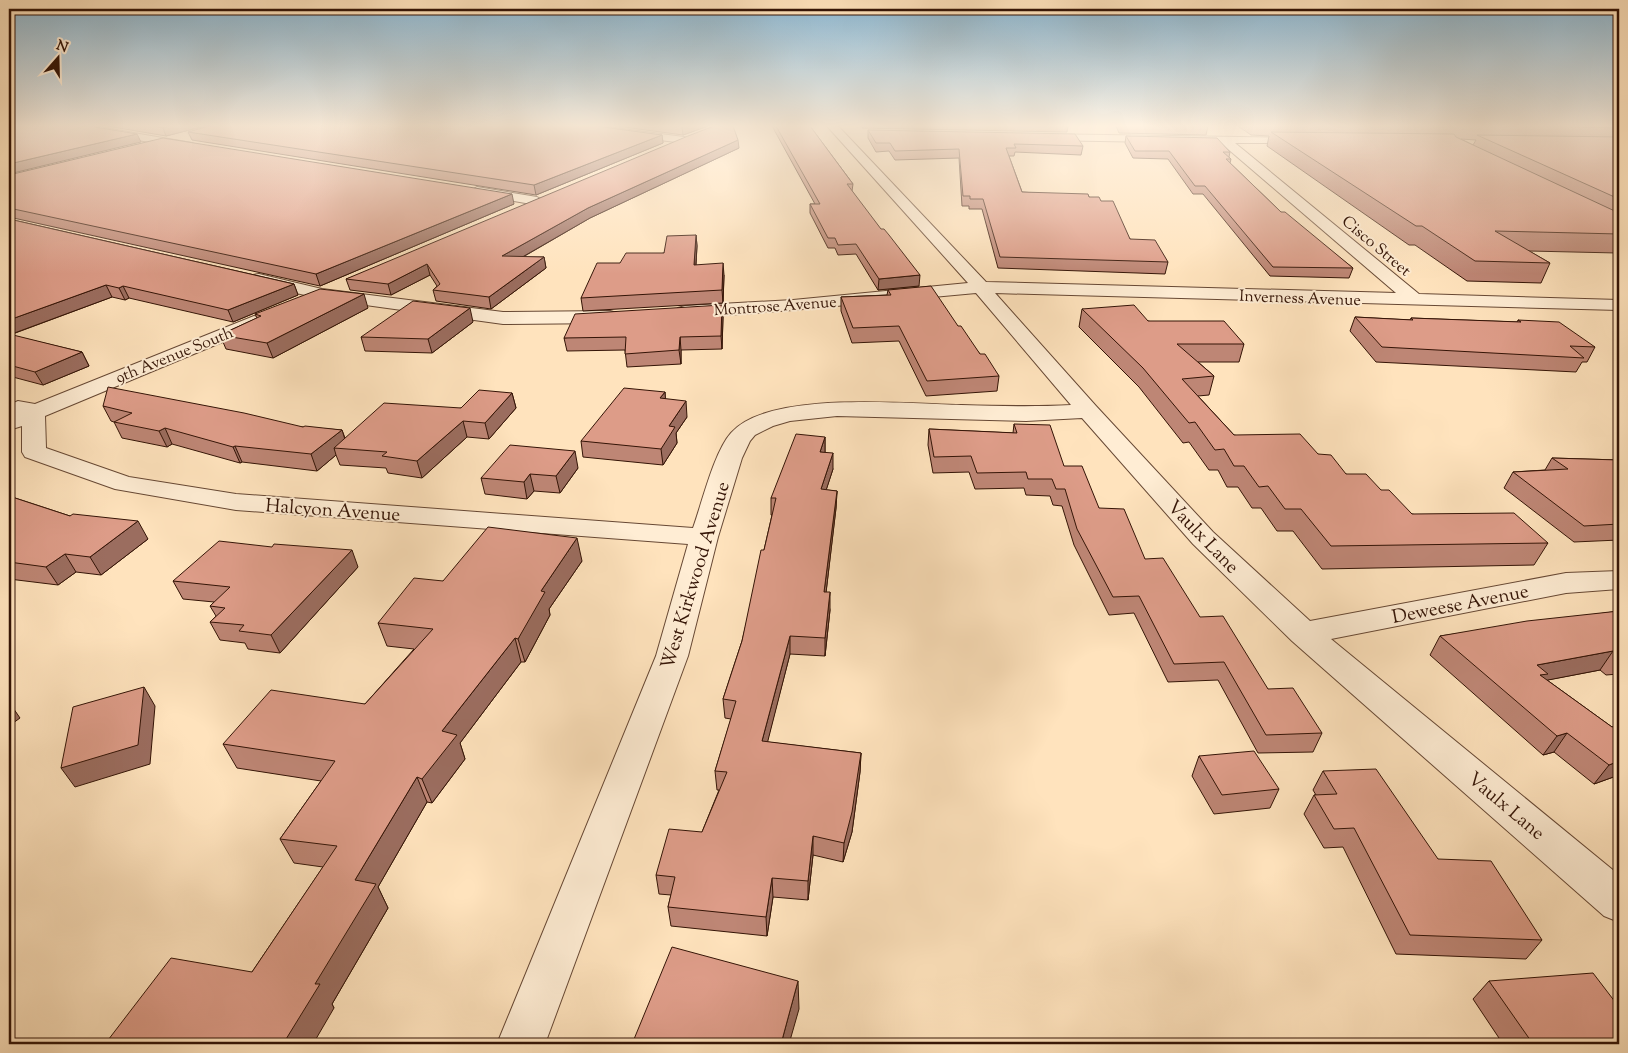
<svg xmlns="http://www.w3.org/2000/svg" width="1628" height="1053" font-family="'Sorts Mill Goudy',serif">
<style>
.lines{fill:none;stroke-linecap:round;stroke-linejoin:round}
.minor-casing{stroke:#674834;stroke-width:2}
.minor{fill:#ffedd4;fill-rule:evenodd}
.wall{fill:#be8675;stroke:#341406;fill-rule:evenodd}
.shaded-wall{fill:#9b6d5f;stroke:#341406}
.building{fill:#dd9c88;stroke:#341406}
.labels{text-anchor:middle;stroke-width:4;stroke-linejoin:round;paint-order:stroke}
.far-street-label{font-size:16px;fill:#341406;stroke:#ffedd4}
.street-label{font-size:19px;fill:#341406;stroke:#ffedd4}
</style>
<rect width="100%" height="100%" fill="#ffe3bd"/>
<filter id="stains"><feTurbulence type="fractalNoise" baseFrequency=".004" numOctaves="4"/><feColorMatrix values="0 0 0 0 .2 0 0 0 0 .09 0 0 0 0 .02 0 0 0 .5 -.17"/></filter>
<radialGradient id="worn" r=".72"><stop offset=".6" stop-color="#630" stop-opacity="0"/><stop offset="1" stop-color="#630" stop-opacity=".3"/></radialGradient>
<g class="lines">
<g class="minor-casing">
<g id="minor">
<polygon points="66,126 93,126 192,143 198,146 192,149 71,129"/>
<polygon points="565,126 599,126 684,137 690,140 684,143 570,129"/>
<path d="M827 126H838L986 282 1396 293 1221 143 1039 140 1033 137 1039 134 1306 138 1310 139 1312 141 1310 143H1235L1419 294 1619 300V310L995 293 1096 406 1213 532 1310 621 1566 573 1619 571V589L1566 593 1331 639 1619 875V922L1604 916 1292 641 1193 544 1082 418 1026 421 837 416 790 421 773 426 755 435 750 441 742 458 718 537 688 656 545 1044H497L656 656 688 544 236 510 115 489 25 457 22 452V426L9 430V415L12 413 9 411V405L18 401 35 404 254 316 261 318 263 322 261 326 45 416 46 448 129 477 236 494 693 528C702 503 714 452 731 433 768 390 907 404 961 405 998 406 1034 407 1071 405L976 293 793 310 685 318 678 316 676 312 678 308 685 306 793 300 968 283Z"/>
<polygon points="477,187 537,197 544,201 537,205 472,194 470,191"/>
<polygon points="259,274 322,289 503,312 610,311 617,313 619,317 617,321 610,323 503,324 322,299 253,283 250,279 253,275"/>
</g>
</g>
<use href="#minor" class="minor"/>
</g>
<g class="wall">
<polygon points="107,126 205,126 166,136"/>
<polygon points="616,126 708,126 683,135"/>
<polygon points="772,126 810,126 853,184 852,191 919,286 878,290 856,254 838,255 835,248 828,248 810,213 810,204 815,204"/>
<polygon points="862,126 1068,126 1067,132 862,128"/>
<polygon points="1116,126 1208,126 1206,135 1119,133"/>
<path d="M1238 126H1619V254L1617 253 1529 251 1550 263 1541 283 1467 281 1415 245H1409L1267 146 1269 136 1251 135ZM1461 139 1476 140 1473 145Z"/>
<polygon points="868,130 1083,146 1081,155 1015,152 1014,156 1009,156 1022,192 1089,197 1101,201 1130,239 1168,262 1165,274 998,268 982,209 969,209 969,206 962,206 959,158 895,160 889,151 876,152 868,138"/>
<polygon points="188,132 662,135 663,143 536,195 192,140"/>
<polygon points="1126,136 1230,152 1229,157 1231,159 1230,163 1281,212 1353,268 1349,278 1270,276 1203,194 1193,194 1168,159 1133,158 1125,143"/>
<polygon points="739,148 590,218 523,257 544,257 546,268 491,309 436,301 433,290 437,286 430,275 391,295 350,290 346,279"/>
<polygon points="9,175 514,204 320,286 9,217"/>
<polygon points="9,219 294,284 298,295 233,322 129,298 125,300 112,297 10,335 82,352 89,366 43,385 9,376"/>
<polygon points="696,235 697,246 696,265 724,275 723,303 583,311 581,298 620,263 664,253"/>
<polygon points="888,290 958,326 980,354 999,376 997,391 926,396 899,341 852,343 841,311 841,297 887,295"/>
<polygon points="368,308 273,358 226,349 220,335 257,318 255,314"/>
<polygon points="1082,309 1148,321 1244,344 1239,362 1198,362 1214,376 1209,395 1198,396 1234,435 1318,454 1346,474 1381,490 1412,514 1548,543 1534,565 1322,569 1293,531 1277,531 1261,508 1252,508 1238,487 1227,487 1218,470 1209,470 1189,442 1183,443 1139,387 1079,327"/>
<polygon points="723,317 722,349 681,350 681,364 627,367 625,350 567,351 564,338"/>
<polygon points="1355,317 1410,320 1411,318 1517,322 1518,320 1595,347 1587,362 1582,362 1576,372 1376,362 1350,331"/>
<polygon points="473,322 432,353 365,351 361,337"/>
<polygon points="665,392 665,399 687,417 676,433 677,443 663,465 583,457 581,441"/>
<polygon points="512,393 516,408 489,439 467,437 422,478 388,473 386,468 340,465 336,455 317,471 242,462 240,463 172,444 167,447 122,438 114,422 111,421 103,406 303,427 342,430 345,438 461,408"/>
<polygon points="1014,424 1064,466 1099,508 1145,559 1268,689 1322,733 1313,752 1258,753 1218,680 1168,682 1134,613 1109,615 1074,545 1062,506 1053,505 1050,496 1026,495 1024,488 975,489 969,472 933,473 928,445 929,429 1013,433"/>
<polygon points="825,437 825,452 833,469 826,490 837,491 836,508 826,592 830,610 825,656 790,654 767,742 861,753 860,772 852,832 843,862 813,855 808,900 773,897 767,936 671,926 668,907 671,895 659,894 656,875 702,832 719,790 717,790 715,771 731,719 725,718 723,699 742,641 764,550 772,515 771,515 771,498"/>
<polygon points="1552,458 1619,460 1619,540 1574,542 1504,488 1513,472 1545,470"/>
<polygon points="578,468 560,493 534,491 527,499 485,494 481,478"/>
<polygon points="9,496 70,516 148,539 101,575 76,572 58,585 9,579"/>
<polygon points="582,561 549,609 550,615 525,662 521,662 460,743 465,759 432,803 427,802 378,887 388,908 332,1004 334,1008 252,972 323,867 294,863 280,839 321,781 237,768 223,744 365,704 414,649 387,646 378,623 443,581"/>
<polygon points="358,567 280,653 248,649 245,643 220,640 210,622 216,616 210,606 214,602 183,599 173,581"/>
<polygon points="1619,611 1619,674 1606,675 1600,670 1547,680 1612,727 1619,725 1619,775 1594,784 1554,752 1543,755 1430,655 1440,636"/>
<polygon points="1199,756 1279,789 1270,808 1214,814 1192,776"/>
<polygon points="1323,771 1438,859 1542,940 1526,959 1396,954 1343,847 1324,848 1304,814 1314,795 1316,795 1313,790"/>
<polygon points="1489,981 1619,1044 1503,1044 1473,999"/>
</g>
<g class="shaded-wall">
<polygon points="169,126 205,126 166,136 163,128"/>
<polygon points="684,126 708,126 683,135 682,127"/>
<polygon points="137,134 141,142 9,174 9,164"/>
<polygon points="662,135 663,143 536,195 534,185"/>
<polygon points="738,140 739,148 590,218 505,267 502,256 588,208"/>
<polygon points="512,194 514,204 320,286 316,274"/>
<polygon points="696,235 697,246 695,277 694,265"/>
<polygon points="544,257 546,268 491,309 489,297"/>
<polygon points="723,263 724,275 723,303 722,290"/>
<polygon points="427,264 430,275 391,295 388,284"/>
<polygon points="920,275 919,286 878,290 879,279"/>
<polygon points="294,284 298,295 233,322 228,310"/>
<polygon points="106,285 112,297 9,335 9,320"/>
<polygon points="123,286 129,298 125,300 119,288"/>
<polygon points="364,294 368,308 273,358 267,343"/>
<polygon points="722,305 723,317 722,349 721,336"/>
<polygon points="470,308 473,322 432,353 428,339"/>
<polygon points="680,337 681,350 681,364 679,350"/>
<polygon points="82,352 89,366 43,385 35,372"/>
<polygon points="665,392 666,407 660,398"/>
<polygon points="512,393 516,408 489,439 485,423"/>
<polygon points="686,401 687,417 676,433 677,443 663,465 661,449 669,426"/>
<polygon points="463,421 467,437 422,478 417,461"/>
<polygon points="165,428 172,444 167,447 159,431"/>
<polygon points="342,430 347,446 334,448 336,455 317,471 311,454"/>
<polygon points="825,437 825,453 820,452"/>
<polygon points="235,446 242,462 240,463 233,447"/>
<polygon points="575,451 578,468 560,493 556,476"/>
<polygon points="833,453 833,469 821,506 821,489"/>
<polygon points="530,474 534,491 527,499 524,482"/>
<polygon points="837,491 836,508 824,610 824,592"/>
<polygon points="138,521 148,539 101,575 90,557"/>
<polygon points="577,538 582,561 549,609 550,615 525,662 518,639 541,591"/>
<polygon points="352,550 358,567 280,653 271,635"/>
<polygon points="65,554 76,572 58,585 46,567"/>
<polygon points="830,592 830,610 825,656 825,638"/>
<polygon points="790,636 790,654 763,760 762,741"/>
<polygon points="515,638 521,662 460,743 465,759 432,803 422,779 442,731"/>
<polygon points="1613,651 1600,670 1543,681 1537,665"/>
<polygon points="144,687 155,706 150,764 75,787 61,768"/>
<polygon points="9,702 20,718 9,726"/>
<polygon points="1567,733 1554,752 1543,755 1557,736"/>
<polygon points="861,753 860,772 852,832 843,862 844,843"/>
<polygon points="1619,761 1619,775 1594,784 1609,765"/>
<polygon points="417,777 427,802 378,887 388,908 332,1004 334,1008 313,1044 283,1044 315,984 355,880"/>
<polygon points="813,836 813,855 808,900 808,881"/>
<polygon points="772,878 773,897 767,936 766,917"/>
<polygon points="798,981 799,1009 789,1044 781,1044"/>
</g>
<g class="building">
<polygon points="9,126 89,126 137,134 9,164"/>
<polygon points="153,126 169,126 163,128"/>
<polygon points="209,126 596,126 662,135 534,185 188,132"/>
<polygon points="714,126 733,126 738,140 588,208 502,256 544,257 489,297 433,290 440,284 427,264 388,284 346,279 688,136"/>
<polygon points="776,126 810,126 853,184 847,184 881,229 884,229 889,235 920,275 879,279 856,244 838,245 835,238 828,238 810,204 820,204"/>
<polygon points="1543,126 1619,126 1619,128"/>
<polygon points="868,130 1075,134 1083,146 1014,144 1016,148 1006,148 1022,192 1088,194 1089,197 1099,197 1101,201 1113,201 1130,239 1155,240 1168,262 1000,257 983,199 970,199 970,196 963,196 959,149 895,151 890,143 876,143"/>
<polygon points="1271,132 1454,134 1456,137 1619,213 1619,234 1495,231 1550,263 1475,261 1422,226 1416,226"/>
<polygon points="1477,135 1619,137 1619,199"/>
<polygon points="1126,136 1217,138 1230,152 1223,152 1231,159 1226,159 1281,212 1285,212 1353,268 1273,267 1205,186 1195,186 1169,151 1135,151"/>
<polygon points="163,138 512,194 316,274 9,208 9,175"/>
<polygon points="9,219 294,284 228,310 123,286 119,288 106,285 9,320"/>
<polygon points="696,235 694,265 723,263 722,290 581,298 597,263 620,263 626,253 664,253 667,236"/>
<polygon points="931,286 958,326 961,326 980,354 985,354 999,376 927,381 899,326 853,328 841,297 891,295 888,290"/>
<polygon points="320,289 364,294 267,343 220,335 261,316 255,314"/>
<polygon points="413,301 470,308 428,339 361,337"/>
<polygon points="722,305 721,336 680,337 679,350 625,354 626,337 564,338 575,314"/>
<polygon points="1134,305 1148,321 1224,321 1244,344 1177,344 1214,376 1182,379 1234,435 1300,434 1318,454 1331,455 1346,474 1366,474 1381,490 1389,490 1412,514 1514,513 1548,543 1331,546 1301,509 1285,509 1268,486 1259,487 1244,466 1234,466 1224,449 1215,450 1195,422 1189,423 1143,368 1082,309"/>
<polygon points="1355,317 1413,320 1411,318 1521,322 1518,320 1559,322 1595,347 1570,346 1584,358 1382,347"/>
<polygon points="9,334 82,352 35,372 9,365"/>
<polygon points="108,387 244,413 303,427 305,426 342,430 311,454 235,446 233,447 165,428 159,431 114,422 132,413 103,406"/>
<polygon points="624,388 665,392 660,398 686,401 669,426 675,427 661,449 581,441"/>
<polygon points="479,390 512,393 485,423 463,421 417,461 382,456 387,452 334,448 384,403 461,408"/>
<polygon points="1014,424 1050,425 1064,466 1082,466 1099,508 1124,509 1145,559 1163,558 1200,617 1223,616 1268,689 1293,688 1322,733 1266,735 1224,662 1174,664 1139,596 1113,597 1077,529 1065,489 1056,489 1052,479 1028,479 1026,472 977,473 971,456 934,457 929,429 1017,433"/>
<polygon points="796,434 825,437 820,452 833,453 821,489 837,491 824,592 830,592 825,638 790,636 762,741 861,753 852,812 844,843 813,836 808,881 772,878 766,917 668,907 675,877 656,875 669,829 702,832 727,772 715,771 736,701 723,699 742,641 761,550 764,550 776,498 771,498"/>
<polygon points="510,445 575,451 556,476 530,474 524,482 481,478"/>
<polygon points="1552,458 1619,460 1619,524 1584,526 1513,472 1568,469"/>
<polygon points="9,496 70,516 73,514 138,521 90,557 65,554 46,567 9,562"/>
<polygon points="488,527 577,538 541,591 545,592 518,639 515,638 442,731 457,735 422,779 417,777 355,880 376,884 315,984 320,984 283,1044 105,1044 171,958 252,972 337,846 280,839 335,761 223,744 271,690 365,704 433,629 378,623 414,578 443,581"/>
<polygon points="219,541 272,547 274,544 352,550 271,635 239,631 244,625 210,622 225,608 210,606 230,587 173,581"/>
<polygon points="1619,611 1619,657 1613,651 1537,665 1548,674 1540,675 1612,727 1619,725 1619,761 1609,765 1567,733 1557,736 1440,636 1527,621"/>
<polygon points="144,687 138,745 61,768 73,707"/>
<polygon points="1254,751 1279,789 1222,795 1199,756"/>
<polygon points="1376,769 1438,859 1491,861 1542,940 1410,935 1354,828 1334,829 1314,795 1337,794 1323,771"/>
<polygon points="672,947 798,981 781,1044 632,1044"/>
<polygon points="1593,973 1619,1007 1619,1044 1533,1044 1489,981"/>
</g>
<linearGradient id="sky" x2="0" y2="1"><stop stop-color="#8bb8d4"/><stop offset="0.46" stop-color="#fff2e1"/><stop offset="1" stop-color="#fff2e1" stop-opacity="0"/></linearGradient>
<rect width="1628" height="274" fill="url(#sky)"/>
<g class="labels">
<g class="far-street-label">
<text transform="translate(1377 245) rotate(40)" y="6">Cisco Street</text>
<text transform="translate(1300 297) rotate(2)" y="6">Inverness Avenue</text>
<text transform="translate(775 305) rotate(-4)" y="6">Montrose Avenue</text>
<text transform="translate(174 354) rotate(-22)" y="6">9th Avenue South</text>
</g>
<g class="street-label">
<text transform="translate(333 509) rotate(4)" y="7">Halcyon Avenue</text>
<text transform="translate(1204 536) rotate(46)" y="7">Vaulx Lane</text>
<text transform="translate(694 575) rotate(-73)" y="7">West Kirkwood Avenue</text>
<text transform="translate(1460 603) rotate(-11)" y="7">Deweese Avenue</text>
<text transform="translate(1507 805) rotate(40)" y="7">Vaulx Lane</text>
</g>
</g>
<rect width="1628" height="1053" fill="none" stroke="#ffe3bd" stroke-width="30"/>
<rect x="10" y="10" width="1608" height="1033" fill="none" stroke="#341406" stroke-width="2.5"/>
<rect x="15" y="15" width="1598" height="1023" fill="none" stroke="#341406"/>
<g transform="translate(58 58) rotate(20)" stroke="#ffedd4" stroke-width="4" paint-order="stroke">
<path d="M0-4L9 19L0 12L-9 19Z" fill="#341406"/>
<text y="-8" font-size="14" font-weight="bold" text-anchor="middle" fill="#341406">N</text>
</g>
<rect width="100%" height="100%" filter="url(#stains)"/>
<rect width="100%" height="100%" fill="url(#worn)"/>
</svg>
